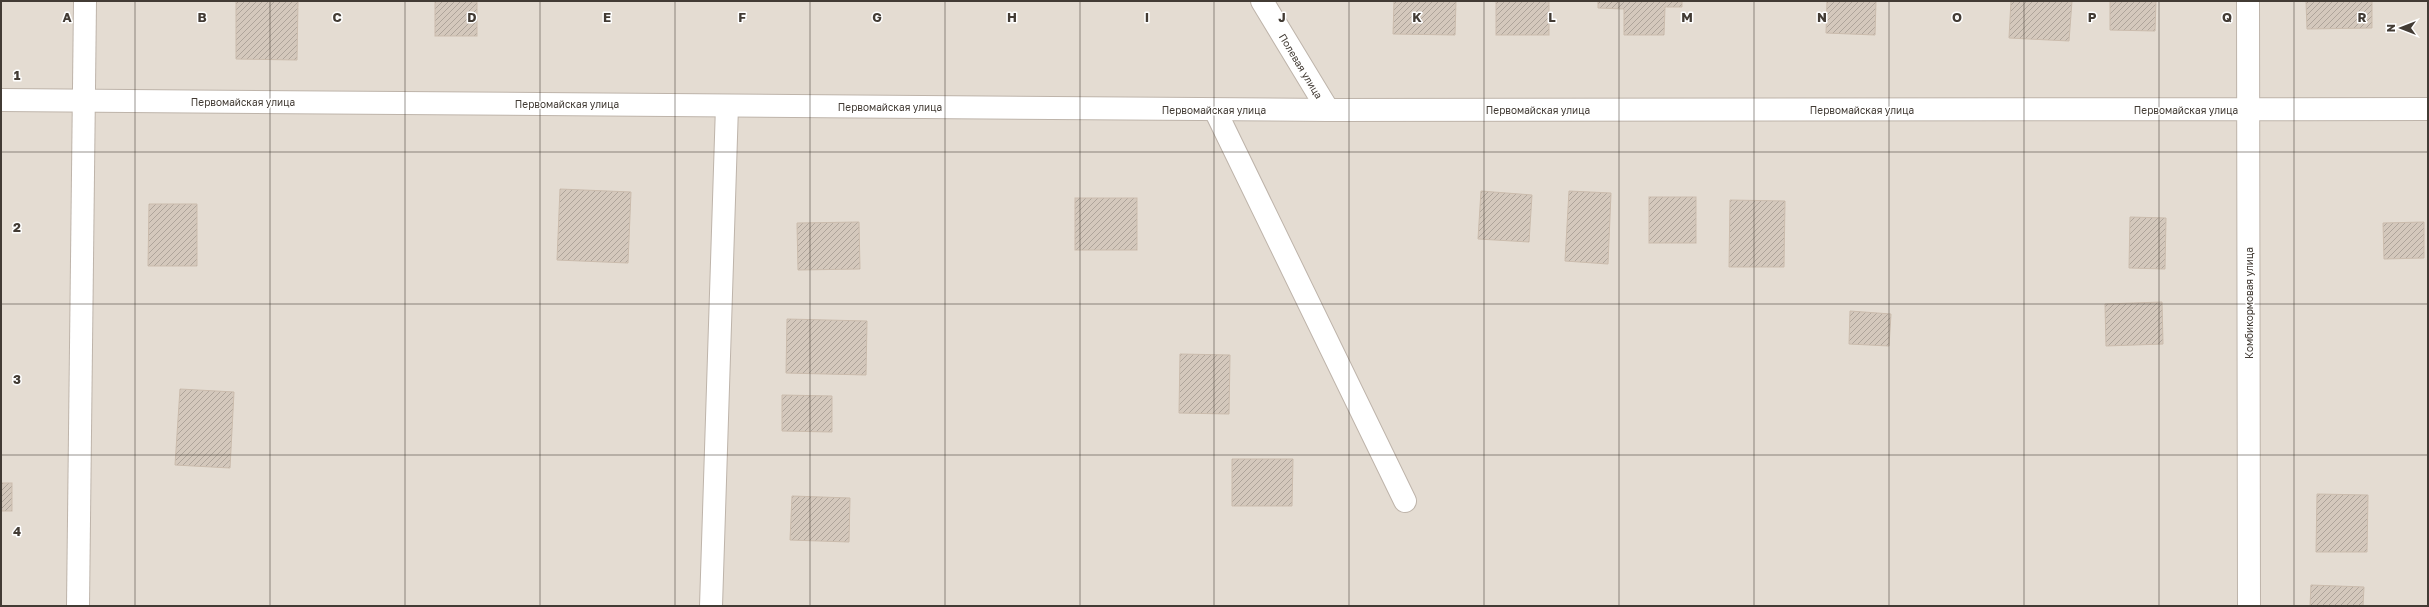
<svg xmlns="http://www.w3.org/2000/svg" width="2429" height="607" font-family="'Golos Text',sans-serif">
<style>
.residential{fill:#e4dcd2}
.building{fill:url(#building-hatch);stroke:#cbbcad}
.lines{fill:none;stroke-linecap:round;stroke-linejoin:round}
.minor-casing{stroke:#beb4aa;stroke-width:24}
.minor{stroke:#fff;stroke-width:22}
.grid{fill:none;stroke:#423b34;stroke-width:1;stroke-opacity:0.55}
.labels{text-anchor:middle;stroke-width:3;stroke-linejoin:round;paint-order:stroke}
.street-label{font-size:10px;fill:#423b34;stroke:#fff}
.grid-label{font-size:13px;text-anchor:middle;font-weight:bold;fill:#423b34;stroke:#fff;stroke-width:3;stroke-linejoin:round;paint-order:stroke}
</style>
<defs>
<pattern id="building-hatch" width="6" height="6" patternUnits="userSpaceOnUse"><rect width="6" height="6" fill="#d4c8bc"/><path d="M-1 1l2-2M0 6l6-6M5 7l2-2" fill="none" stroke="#aea49a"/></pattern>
</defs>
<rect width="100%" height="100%" fill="#f0ebe3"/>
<rect class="residential" x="1" y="1" width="2427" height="605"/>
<g class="building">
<polygon points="236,1 298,1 297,60 236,59"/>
<rect x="435" y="1" width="42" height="35"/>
<polygon points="1394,1 1456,1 1455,35 1393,34"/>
<rect x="1496" y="1" width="53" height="34"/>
<polygon points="1598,1 1682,1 1682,7 1665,7 1664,35 1624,35 1624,9 1598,8"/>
<polygon points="1827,1 1876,1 1875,35 1826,33"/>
<polygon points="2011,1 2072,1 2069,41 2009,38"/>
<polygon points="2110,1 2156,1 2155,31 2110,30"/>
<polygon points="2306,1 2372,1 2372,28 2307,29"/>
<polygon points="560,189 631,192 628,263 557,260"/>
<polygon points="1481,191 1532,195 1529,242 1478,239"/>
<polygon points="1569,191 1611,193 1608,264 1565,261"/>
<rect x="1649" y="197" width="47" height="46"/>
<rect x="1075" y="198" width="62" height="52"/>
<polygon points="1730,200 1785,201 1784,267 1729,267"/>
<polygon points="149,204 197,204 197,266 148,266"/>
<polygon points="2130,217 2166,218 2165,269 2129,268"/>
<polygon points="859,222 860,269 798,270 797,223"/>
<polygon points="2424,222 2424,258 2384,259 2383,223"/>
<polygon points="2162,302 2163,344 2106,346 2105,304"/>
<polygon points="1850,311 1891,314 1889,346 1849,344"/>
<polygon points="787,319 867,321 866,375 786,373"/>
<polygon points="1180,354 1230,355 1229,414 1179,413"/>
<polygon points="180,389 234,392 230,468 175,465"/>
<polygon points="782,395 832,396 832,432 782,431"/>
<polygon points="1232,459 1293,459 1292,506 1232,506"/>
<rect x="1" y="483" width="11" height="28"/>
<polygon points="2317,494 2368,495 2367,552 2316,552"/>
<polygon points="792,496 850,498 849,542 790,540"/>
<polygon points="2311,585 2364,587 2363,606 2310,606"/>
</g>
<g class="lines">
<g class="minor-casing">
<g id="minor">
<polyline points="1262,1 1328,110"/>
<polyline points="2248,1 2249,606"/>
<polyline points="1,100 1328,110 2428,109"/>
<polyline points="1215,110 1405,501"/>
<polyline points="78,606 85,1"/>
<polyline points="711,606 727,106"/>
</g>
</g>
<use href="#minor" class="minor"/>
</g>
<path class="grid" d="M135 1V606M270 1V606M405 1V606M540 1V606M675 1V606M810 1V606M945 1V606M1080 1V606M1214 1V606M1349 1V606M1484 1V606M1619 1V606M1754 1V606M1889 1V606M2024 1V606M2159 1V606M2294 1V606M1 152H2428M1 304H2428M1 455H2428"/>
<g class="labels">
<g class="street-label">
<text transform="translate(1301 66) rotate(59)" y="4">Полевая улица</text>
<text x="243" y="106">Первомайская улица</text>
<text x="567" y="108">Первомайская улица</text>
<text x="890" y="111">Первомайская улица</text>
<text x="1214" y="114">Первомайская улица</text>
<text x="1538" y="114">Первомайская улица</text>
<text x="1862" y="114">Первомайская улица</text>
<text x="2186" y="114">Первомайская улица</text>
<text transform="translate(2249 303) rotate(-90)" y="4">Комбикормовая улица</text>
</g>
</g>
<g class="grid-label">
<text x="67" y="22">A</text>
<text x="202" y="22">B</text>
<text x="337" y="22">C</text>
<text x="472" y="22">D</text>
<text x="607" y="22">E</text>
<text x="742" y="22">F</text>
<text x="877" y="22">G</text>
<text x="1012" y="22">H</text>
<text x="1147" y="22">I</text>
<text x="1282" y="22">J</text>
<text x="1417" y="22">K</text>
<text x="1552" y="22">L</text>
<text x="1687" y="22">M</text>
<text x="1822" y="22">N</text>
<text x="1957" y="22">O</text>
<text x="2092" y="22">P</text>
<text x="2227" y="22">Q</text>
<text x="2362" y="22">R</text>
<text x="17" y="80">1</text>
<text x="17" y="232">2</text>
<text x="17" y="384">3</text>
<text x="17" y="536">4</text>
</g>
<rect width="2429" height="607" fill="none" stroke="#423b34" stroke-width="4"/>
<g transform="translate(2401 28) rotate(270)" stroke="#ffffff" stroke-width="3" paint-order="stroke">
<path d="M0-3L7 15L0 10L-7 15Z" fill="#423b34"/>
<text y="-6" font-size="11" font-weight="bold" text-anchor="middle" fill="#423b34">N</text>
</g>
</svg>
